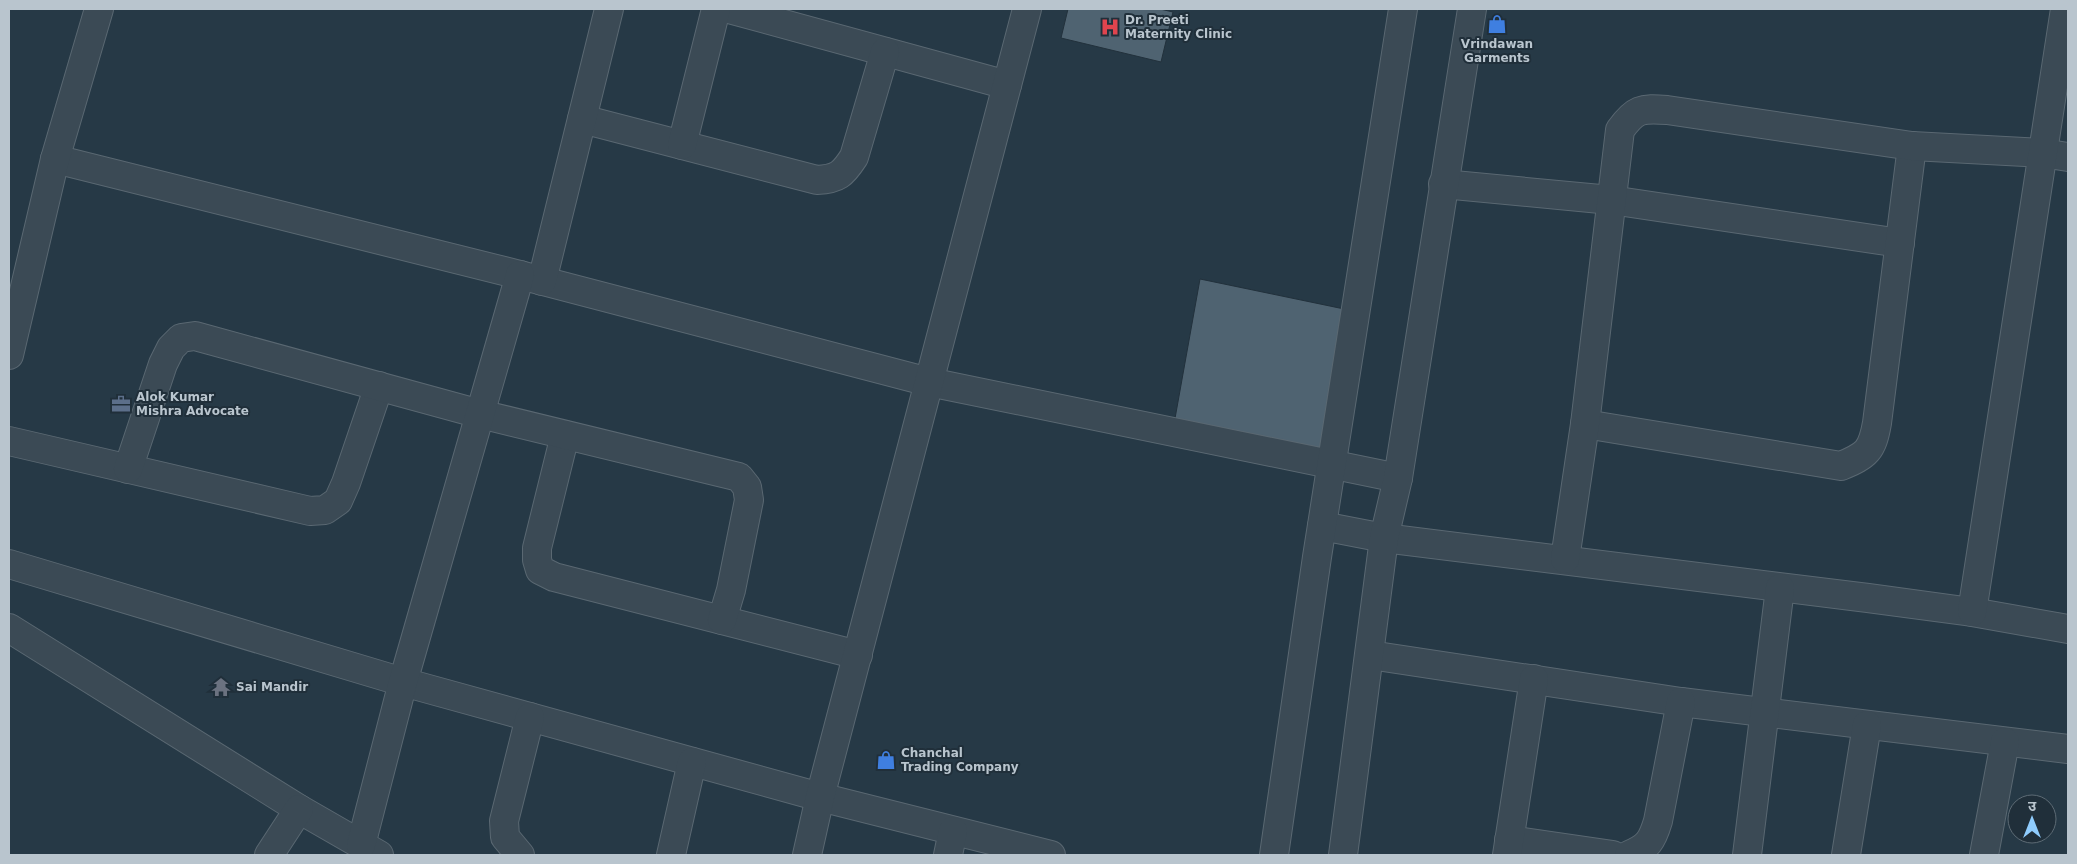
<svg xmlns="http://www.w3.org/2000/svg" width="2077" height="864" font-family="'DejaVu Sans','Noto Sans Devanagari',sans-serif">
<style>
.building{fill:#4f6371;stroke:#22313c}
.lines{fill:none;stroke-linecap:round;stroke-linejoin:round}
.minor-casing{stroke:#5a6872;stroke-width:30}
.minor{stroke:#3b4a55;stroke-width:28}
.labels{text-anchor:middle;stroke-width:4;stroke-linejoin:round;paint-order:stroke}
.poi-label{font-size:12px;font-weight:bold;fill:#b9c5ce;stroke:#202f3a;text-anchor:start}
</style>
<rect width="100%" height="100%" fill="#263946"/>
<g class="building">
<polygon points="1068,9 1160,9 1173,12 1161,62 1061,38"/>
<polygon points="1200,279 1349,310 1325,455 1174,424"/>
</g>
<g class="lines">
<g class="minor-casing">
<g id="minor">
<polyline points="729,9 1007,85"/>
<path d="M582 119 817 180C838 179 843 174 854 157L885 52"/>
<polyline points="682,145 716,9"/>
<polyline points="55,159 520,275 929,382 1398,478"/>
<polyline points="1443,184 1611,200 1900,243"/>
<polyline points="542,281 609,9"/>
<polyline points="9,355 55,159 99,9"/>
<path d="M1585 424 1841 466C1867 455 1872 451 1877 423L1912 146"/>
<polyline points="565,435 537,548 537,560 540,570 554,577 858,655"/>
<polyline points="9,441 310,511 325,510 338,501 346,483 379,386"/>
<polyline points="128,469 163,364 171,348 181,338 195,336 480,414 739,477 747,487 749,500 731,590 722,620"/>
<polyline points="1322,526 1384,538 1868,598 1972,612 2068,629"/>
<path d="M1565 559 1585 424 1620 130C1635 109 1641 108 1667 110L1912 146 2042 153 2068 157"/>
<polyline points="9,564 403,682 820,797 1051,855"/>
<polyline points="1972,612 2065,9"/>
<polyline points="9,628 299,809 379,855"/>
<polyline points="1370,655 1681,702 2068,749"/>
<polyline points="1509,840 1613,855"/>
<polyline points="361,845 403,682 520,275"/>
<polyline points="269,855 299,809"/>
<polyline points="520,855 505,837 504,821 530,717"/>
<polyline points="671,855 692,762"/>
<polyline points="807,855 820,797 1027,9"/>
<polyline points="948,855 953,831"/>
<polyline points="1274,855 1317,557 1403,9"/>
<polyline points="1343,855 1384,538 1398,478 1472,9"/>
<polyline points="1507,855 1534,679"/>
<path d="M1629 855C1648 847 1652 841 1658 821L1681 702"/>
<polyline points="1747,855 1780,588"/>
<polyline points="1846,855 1867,725"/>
<polyline points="1984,855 2005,742"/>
</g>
</g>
<use href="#minor" class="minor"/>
</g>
<defs>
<g id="shop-bare" transform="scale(1.5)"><path d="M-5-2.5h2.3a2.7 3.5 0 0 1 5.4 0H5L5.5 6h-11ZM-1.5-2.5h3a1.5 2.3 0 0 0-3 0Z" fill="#3f7fe0" stroke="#202f3a" stroke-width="2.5" paint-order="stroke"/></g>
<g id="hospital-bare" transform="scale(1.5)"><path d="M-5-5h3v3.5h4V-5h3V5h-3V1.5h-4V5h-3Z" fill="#e0444e" stroke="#202f3a" stroke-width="2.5" paint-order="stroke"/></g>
<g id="office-bare" transform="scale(1.5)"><path d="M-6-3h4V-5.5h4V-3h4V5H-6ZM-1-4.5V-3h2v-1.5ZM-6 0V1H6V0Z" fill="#5c6f8a" stroke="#202f3a" stroke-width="2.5" paint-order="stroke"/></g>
<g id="temple-bare" transform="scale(1.5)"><path d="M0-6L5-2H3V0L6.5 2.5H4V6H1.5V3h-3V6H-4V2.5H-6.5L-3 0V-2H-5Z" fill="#6b7280" stroke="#202f3a" stroke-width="2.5" paint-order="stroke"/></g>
</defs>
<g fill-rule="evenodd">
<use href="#shop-bare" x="1497" y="24"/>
<use href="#hospital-bare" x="1110" y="27"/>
<use href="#office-bare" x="121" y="404"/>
<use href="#temple-bare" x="221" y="687"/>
<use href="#shop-bare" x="886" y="760"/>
</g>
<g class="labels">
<g class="poi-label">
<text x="1125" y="24">Dr. Preeti<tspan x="1125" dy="14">Maternity Clinic</tspan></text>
<text x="1497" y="48" text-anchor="middle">Vrindawan<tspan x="1497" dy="14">Garments</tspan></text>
<text x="136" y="401">Alok Kumar<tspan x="136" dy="14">Mishra Advocate</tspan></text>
<text x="236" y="691">Sai Mandir</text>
<text x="901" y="757">Chanchal<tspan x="901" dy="14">Trading Company</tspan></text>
</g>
</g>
<rect width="2077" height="864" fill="none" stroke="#b9c5ce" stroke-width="20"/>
<g transform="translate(2032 819)"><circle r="24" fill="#202f3a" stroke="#5d6b75"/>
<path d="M0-4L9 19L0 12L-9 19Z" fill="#8fccfd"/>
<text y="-8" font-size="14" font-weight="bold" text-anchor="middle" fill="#b9c5ce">उ</text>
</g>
</svg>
